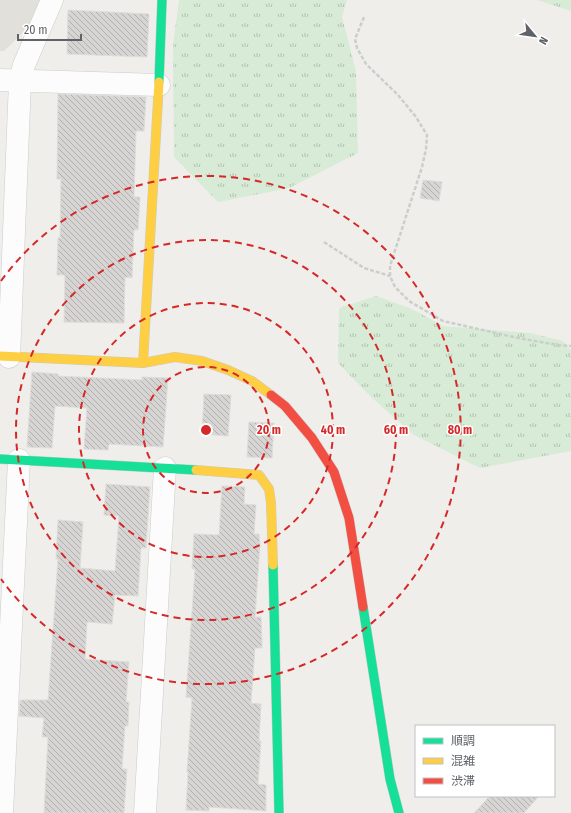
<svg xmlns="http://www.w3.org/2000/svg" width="571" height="813" font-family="'Fira Sans Condensed','Noto Sans JP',sans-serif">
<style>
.education{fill:#e2e0da}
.grass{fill:url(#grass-tufts)}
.building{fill:url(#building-back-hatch);stroke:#deddd9}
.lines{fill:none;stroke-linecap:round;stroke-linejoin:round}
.street-casing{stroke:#cbcccc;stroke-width:23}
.fast-casing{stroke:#cacacb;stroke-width:10}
.slow-casing{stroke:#cacacb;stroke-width:10}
.jam-casing{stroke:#cacacb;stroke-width:10}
.path{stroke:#cacfcc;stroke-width:2.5;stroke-dasharray:4 2;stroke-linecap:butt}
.street{stroke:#fdfcfc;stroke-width:22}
.fast{stroke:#16e098;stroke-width:9}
.slow{stroke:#ffcf43;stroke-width:9}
.jam{stroke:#f24e42;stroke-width:9}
.ring{fill:none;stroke:#d62828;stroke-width:2;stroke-dasharray:7 5}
.centre{fill:#d62828;stroke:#fff;stroke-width:2}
.ring-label{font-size:12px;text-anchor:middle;font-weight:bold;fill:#d62828;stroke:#fff;stroke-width:3;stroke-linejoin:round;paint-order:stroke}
</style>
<defs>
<pattern id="grass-tufts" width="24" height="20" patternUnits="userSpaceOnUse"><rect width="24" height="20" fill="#d8ebd6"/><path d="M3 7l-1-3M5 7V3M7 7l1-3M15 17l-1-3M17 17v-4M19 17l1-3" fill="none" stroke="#b2c2b1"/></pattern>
<pattern id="building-back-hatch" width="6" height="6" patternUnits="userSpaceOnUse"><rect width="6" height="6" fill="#d6d5d3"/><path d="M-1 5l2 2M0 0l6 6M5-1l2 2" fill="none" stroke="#b1b0af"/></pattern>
</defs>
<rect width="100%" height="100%" fill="#efeeea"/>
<polygon class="education" points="0,0 49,0 44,12 4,51 0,51"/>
<g class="grass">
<polygon points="179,0 347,0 342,17 356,71 358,153 289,188 218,202 174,157 173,45"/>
<polygon points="537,0 571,0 571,11"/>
<polygon points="376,296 412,309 443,326 530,333 563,341 571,350 571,451 480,468 414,435 370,396 338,363 339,308"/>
</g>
<g class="building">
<polygon points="68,10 149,14 147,57 67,54"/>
<polygon points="58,94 146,97 144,131 136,131 134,197 140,197 138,230 134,230 132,278 125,277 124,323 64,322 65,275 57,275 58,238 60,238 61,179 57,179"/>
<polygon points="423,180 442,182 439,201 420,198"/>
<polygon points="32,372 58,374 58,376 142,380 142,377 168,378 163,447 109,444 108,450 84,449 87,408 55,406 52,448 27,447"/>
<polygon points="204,394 231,395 228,436 202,434"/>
<polygon points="249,422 274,423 272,458 247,457"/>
<polygon points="106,484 150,487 146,548 141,548 138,596 115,595 112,624 87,622 85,659 129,662 126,702 129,702 128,726 125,726 122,769 127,769 124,813 44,813 48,737 42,737 44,718 19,716 20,700 48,700 58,559 56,559 58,520 83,522 80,568 115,571 119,516 104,515"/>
<polygon points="222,486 245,487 244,504 256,505 254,534 259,534 260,545 255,617 261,617 262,643 262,648 255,648 251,703 261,704 259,741 261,741 258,784 266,785 266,811 209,807 209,811 186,810 188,772 187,772 192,698 186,697 195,569 192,569 194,534 219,535"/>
<polygon points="490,796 539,796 524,813 474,813"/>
</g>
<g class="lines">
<g class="street-casing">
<g id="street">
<polyline points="0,80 159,85"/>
<polyline points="9,357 20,81 24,65 52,0"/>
<polyline points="2,813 19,460"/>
<polyline points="145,813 165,468"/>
</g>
</g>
<g class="fast-casing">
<g id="fast">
<polyline points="159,82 162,0"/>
<polyline points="0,459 196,470"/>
<polyline points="273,565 279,813"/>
<polyline points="363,607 390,779 399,813"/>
</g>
</g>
<g class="slow-casing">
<g id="slow">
<polyline points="0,356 143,363 175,357 202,361 228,370 252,381 271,395"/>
<polyline points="143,363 159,82"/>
<polyline points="196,470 259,475 269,489 271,503 273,565"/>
</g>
</g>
<g class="jam-casing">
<polyline id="jam" points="271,395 285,406 312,438 334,472 349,518 363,607"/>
</g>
<g class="path">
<polyline points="364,17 355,39 357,48 366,64 398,95 416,117 427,135 426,149 422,167 390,266 390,276 395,287 409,301 443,321 518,338 558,345 571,346"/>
<polyline points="324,242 364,268 390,276"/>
</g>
<use href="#street" class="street"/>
<use href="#fast" class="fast"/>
<use href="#slow" class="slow"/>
<use href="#jam" class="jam"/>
</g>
<g class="ring">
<circle cx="206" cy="430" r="63"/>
<circle cx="206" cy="430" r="127"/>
<circle cx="206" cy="430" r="190"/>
<path d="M1 281A254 254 0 1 1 1 579"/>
</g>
<circle cx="206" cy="430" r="6" class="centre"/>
<g class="ring-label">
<text x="269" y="434">20 m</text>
<text x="333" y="434">40 m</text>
<text x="396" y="434">60 m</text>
<text x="460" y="434">80 m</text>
</g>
<rect x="415" y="725" width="140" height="72" fill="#ffffff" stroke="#bfc1c3"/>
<rect x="423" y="738" width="20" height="6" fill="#16e098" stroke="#bfc1c3"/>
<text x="451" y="745" font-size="12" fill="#5f6368">順調</text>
<rect x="423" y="758" width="20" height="6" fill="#ffcf43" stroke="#bfc1c3"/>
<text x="451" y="765" font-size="12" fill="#5f6368">混雑</text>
<rect x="423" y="778" width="20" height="6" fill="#f24e42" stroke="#bfc1c3"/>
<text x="451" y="785" font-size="12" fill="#5f6368">渋滞</text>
<g transform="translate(535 36) rotate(119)" stroke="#ffffff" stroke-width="3" paint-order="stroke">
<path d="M0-3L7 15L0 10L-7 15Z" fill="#5f6368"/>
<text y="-6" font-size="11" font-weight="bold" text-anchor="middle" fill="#5f6368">N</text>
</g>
<path d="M18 34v6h63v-6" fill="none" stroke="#5f6368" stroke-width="2"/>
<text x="24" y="34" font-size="12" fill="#5f6368" stroke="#ffffff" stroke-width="3" paint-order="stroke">20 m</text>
</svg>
